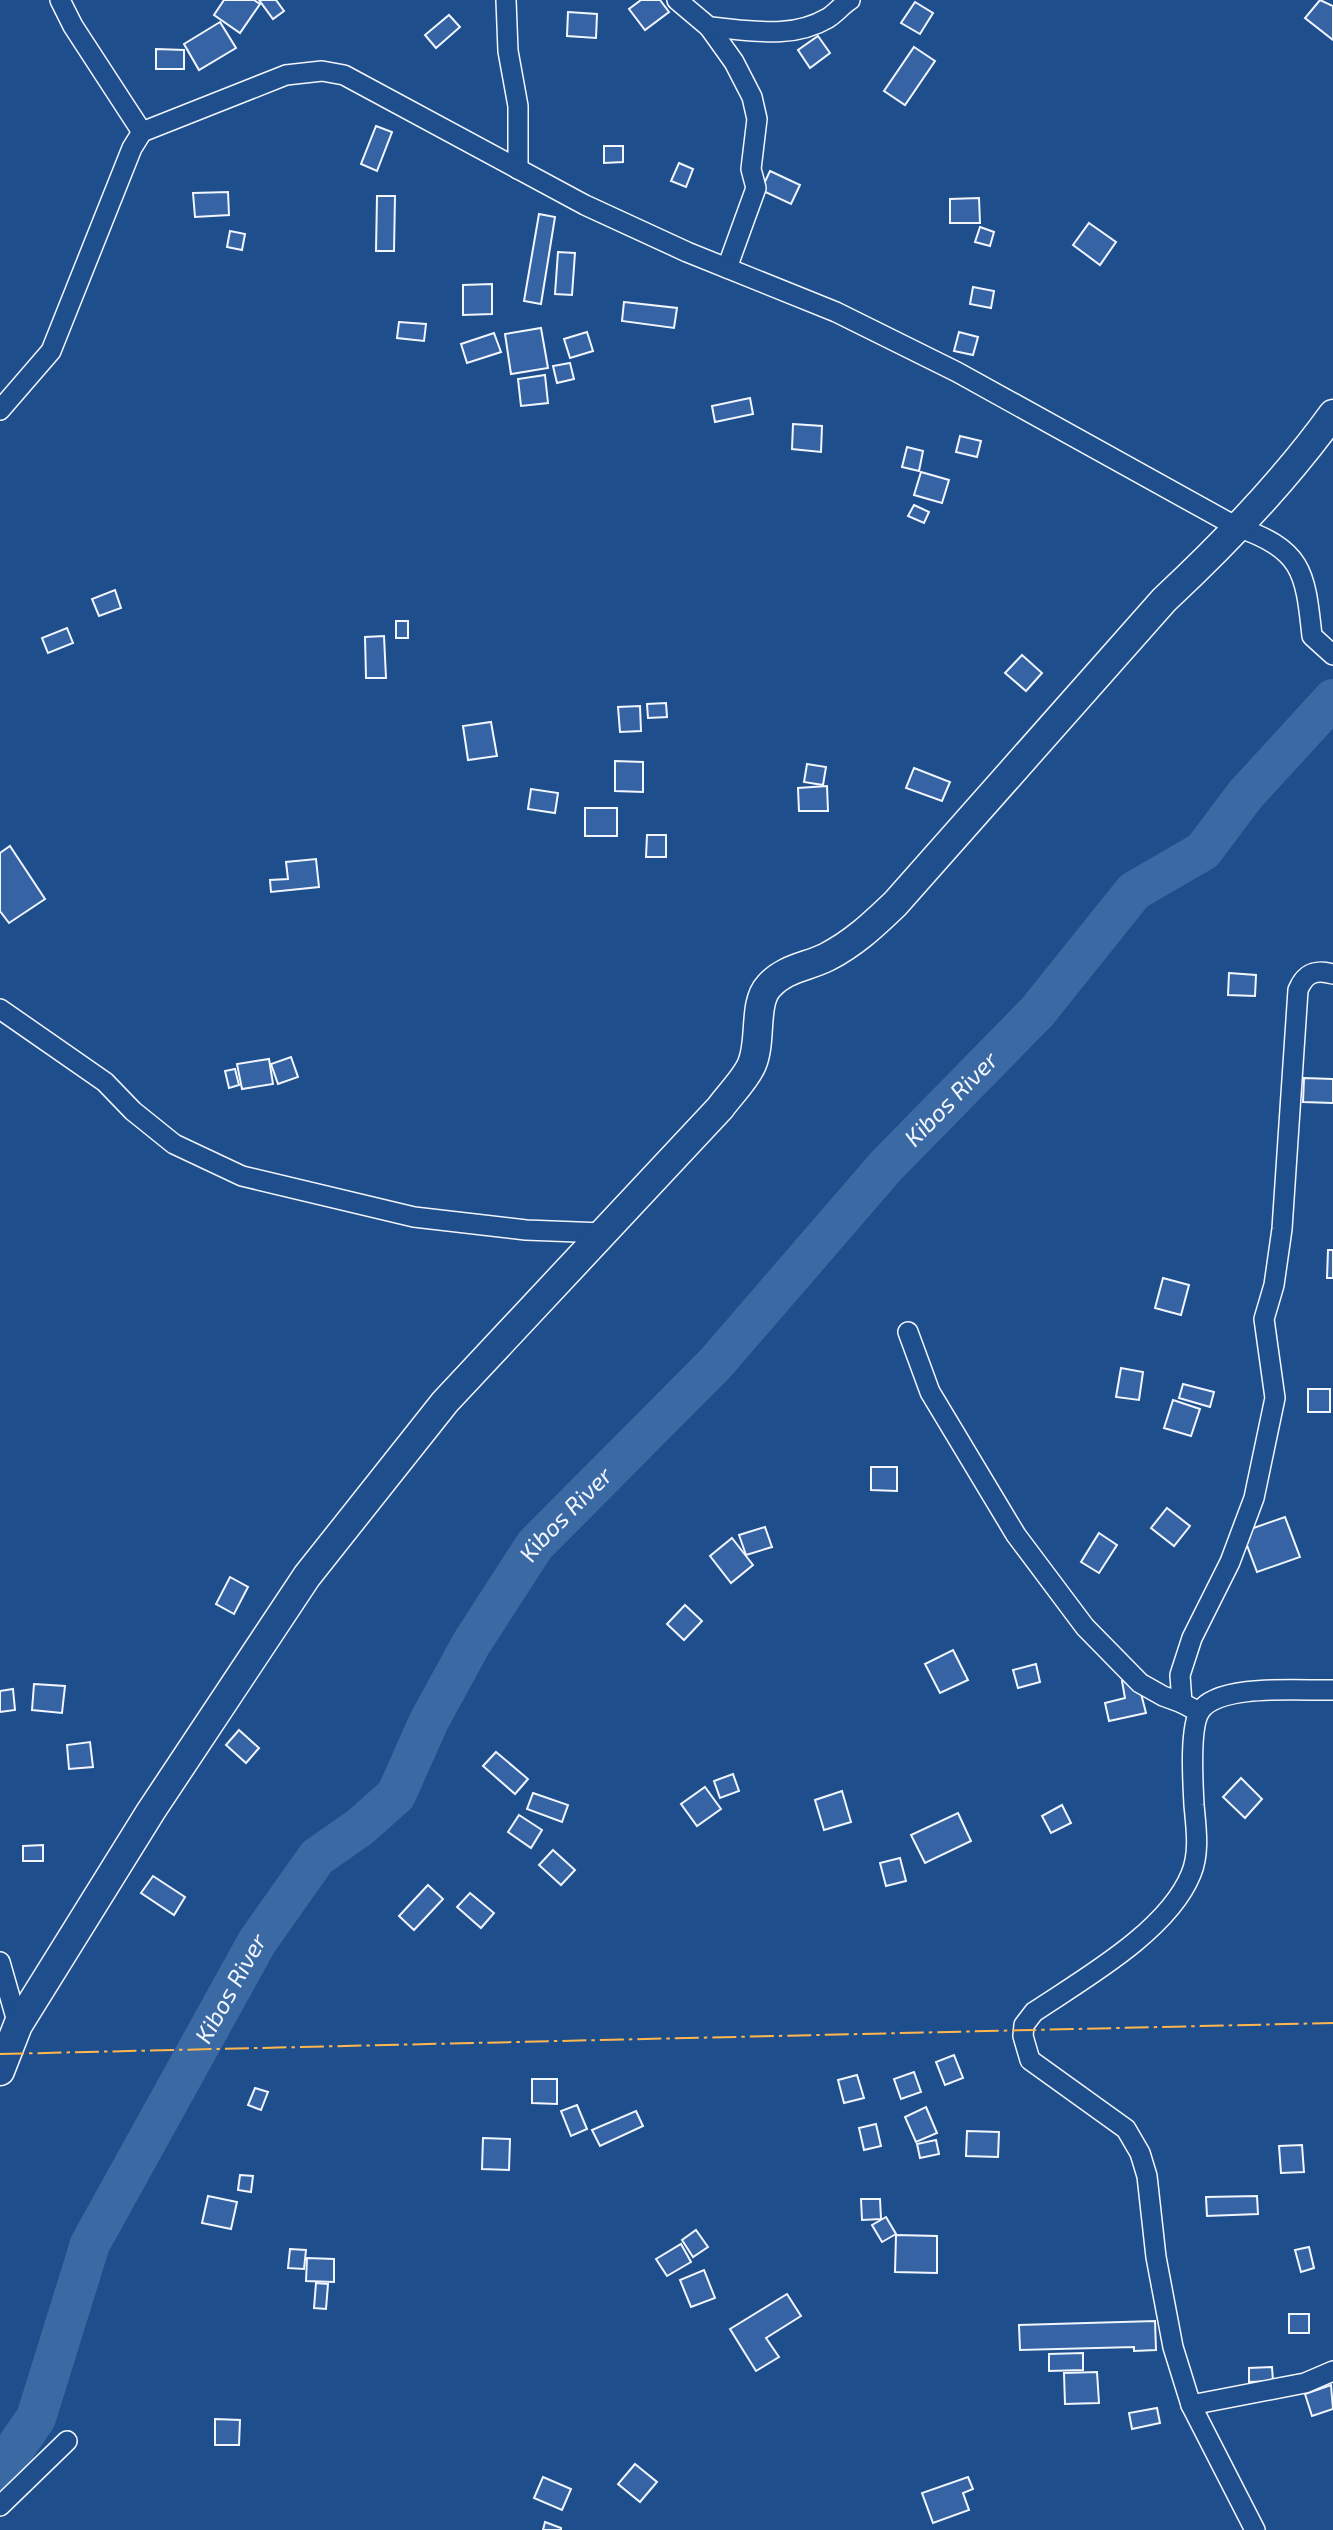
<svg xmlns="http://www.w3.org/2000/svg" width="1333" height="2530" font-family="'Exo 2',sans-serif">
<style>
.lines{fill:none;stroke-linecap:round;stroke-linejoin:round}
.river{stroke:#3b69a3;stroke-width:40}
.building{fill:#3563a3;stroke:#f2f6ff;stroke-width:2}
.minor-casing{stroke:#f2f6ff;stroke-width:22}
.secondary-casing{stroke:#f2f6ff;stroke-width:31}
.minor{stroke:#1f4e8c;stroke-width:19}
.secondary{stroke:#1f4e8c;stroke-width:28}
.power{stroke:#ffb74d;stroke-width:2;stroke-dasharray:24 5 3.5 5;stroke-linecap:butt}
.labels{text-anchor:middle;stroke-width:5;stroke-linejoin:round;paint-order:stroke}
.water-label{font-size:24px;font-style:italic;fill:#f2f6ff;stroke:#1f4e8c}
</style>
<rect width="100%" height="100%" fill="#1f4e8c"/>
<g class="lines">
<path class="river" id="s1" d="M0 2470 36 2418 90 2244 257 1942 317 1857 360 1827 396 1795 429 1721 471 1644 535 1545 715 1364 886 1166 1037 1012 1134 891 1203 851 1245 795 1333 699"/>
</g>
<g class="building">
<polygon points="224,0 254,0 260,4 240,33 214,15"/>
<polygon points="259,0 276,0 284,11 273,19"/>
<polygon points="641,0 660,0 669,12 645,30 629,9"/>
<polygon points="1320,0 1333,6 1333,40 1305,18"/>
<polygon points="915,2 933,13 920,34 901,23"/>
<polygon points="568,12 597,14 596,38 567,36"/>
<polygon points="449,15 460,27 436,48 425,35"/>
<polygon points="220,22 236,48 199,70 184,44"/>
<polygon points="818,36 830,53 810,68 798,50"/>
<polygon points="914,47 935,61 905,105 884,91"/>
<polygon points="156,49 184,50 184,69 156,69"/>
<polygon points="376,126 392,132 377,171 361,164"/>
<polygon points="604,146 623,146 623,162 604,163"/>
<polygon points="679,163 693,169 686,187 671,181"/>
<polygon points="770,171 800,185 791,204 761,190"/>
<polygon points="228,192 229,215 195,217 193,193"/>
<polygon points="377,196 395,196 394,251 376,251"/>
<polygon points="979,198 980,223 950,223 950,199"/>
<polygon points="539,214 555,217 541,304 524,301"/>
<polygon points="1089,223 1116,242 1100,265 1073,245"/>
<polygon points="980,227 994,232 990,246 975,242"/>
<polygon points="230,231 245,234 242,250 227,247"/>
<polygon points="558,252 575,253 572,295 555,294"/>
<polygon points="492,284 492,314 463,315 463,285"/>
<polygon points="973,287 994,291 991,308 970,304"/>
<polygon points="624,302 677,308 674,328 622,321"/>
<polygon points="399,322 426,324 424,341 397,338"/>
<polygon points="541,328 548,368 511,374 505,334"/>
<polygon points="587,332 593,351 570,358 564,339"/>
<polygon points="959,332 978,337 973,355 954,351"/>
<polygon points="494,333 501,352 467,363 461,344"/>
<polygon points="570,363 574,379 557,383 553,366"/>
<polygon points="545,375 548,403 521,406 518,379"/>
<polygon points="750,398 753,414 715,422 712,406"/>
<polygon points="793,424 822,426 821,452 792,449"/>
<polygon points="960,436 981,441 977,457 956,452"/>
<polygon points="907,447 923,451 919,471 902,467"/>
<polygon points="921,472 949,480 942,503 914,495"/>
<polygon points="914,505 929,512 924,523 908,516"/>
<polygon points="115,590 121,608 99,616 92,599"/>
<rect x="396" y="621" width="12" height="17"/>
<polygon points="67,628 73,643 48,653 42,638"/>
<polygon points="384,636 386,678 366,678 365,637"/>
<polygon points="1022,655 1042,673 1026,691 1005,673"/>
<polygon points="666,703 667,717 648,718 647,704"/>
<polygon points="640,706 641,731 620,732 618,707"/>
<polygon points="491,722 497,756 468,760 463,726"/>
<polygon points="615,761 643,762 643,792 615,791"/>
<polygon points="807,764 826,767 823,785 804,782"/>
<polygon points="914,768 950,782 942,801 906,788"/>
<polygon points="827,786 828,811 799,811 798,788"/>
<polygon points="531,789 558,793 555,813 528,809"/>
<rect x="585" y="808" width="32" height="28"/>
<polygon points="647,835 666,835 666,857 646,857"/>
<polygon points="10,846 45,899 9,923 0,911 0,853"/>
<polygon points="316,859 319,887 271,892 270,880 288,879 286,862"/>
<polygon points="1229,973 1256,975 1255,996 1228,995"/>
<polygon points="291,1057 298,1077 278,1084 271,1064"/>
<polygon points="269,1059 273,1084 242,1089 237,1064"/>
<polygon points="235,1069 239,1085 229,1088 225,1071"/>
<polygon points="1304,1078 1333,1079 1333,1103 1303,1102"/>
<polygon points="1328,1250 1333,1250 1333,1278 1327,1278"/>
<polygon points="1163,1278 1189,1285 1181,1315 1155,1308"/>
<polygon points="1121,1368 1143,1372 1139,1400 1116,1397"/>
<polygon points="1183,1384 1214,1392 1210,1407 1179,1398"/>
<rect x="1308" y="1389" width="22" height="23"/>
<polygon points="1173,1400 1200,1409 1191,1436 1164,1428"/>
<polygon points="871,1467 897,1467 897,1491 871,1490"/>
<polygon points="1167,1508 1190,1526 1174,1546 1151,1528"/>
<polygon points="1285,1517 1300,1557 1257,1572 1242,1532"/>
<polygon points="765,1527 772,1547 746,1555 739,1535"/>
<polygon points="1099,1533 1117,1545 1099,1573 1081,1562"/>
<polygon points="732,1538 753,1565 731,1583 710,1556"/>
<polygon points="230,1577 248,1587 234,1614 216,1604"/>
<polygon points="685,1605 702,1621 684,1640 667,1624"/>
<polygon points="953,1650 968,1680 940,1693 925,1664"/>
<polygon points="1036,1664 1040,1682 1018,1688 1013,1670"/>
<polygon points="1137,1678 1146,1713 1109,1721 1105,1703 1125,1698 1122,1681"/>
<polygon points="34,1684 65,1686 62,1713 32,1710"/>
<polygon points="13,1689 15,1710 0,1712 0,1691"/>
<polygon points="239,1730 259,1748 246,1763 226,1745"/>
<polygon points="90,1742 93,1767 69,1769 67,1745"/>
<polygon points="496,1752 528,1779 515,1794 483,1766"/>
<polygon points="733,1774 739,1791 720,1798 714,1781"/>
<polygon points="1241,1778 1262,1799 1245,1818 1223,1797"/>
<polygon points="705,1787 721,1809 697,1826 681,1804"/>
<polygon points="842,1791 851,1822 824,1830 815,1800"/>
<polygon points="533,1793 568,1805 562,1822 527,1809"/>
<polygon points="1062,1805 1071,1823 1051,1833 1042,1816"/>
<polygon points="958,1813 971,1841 925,1863 911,1835"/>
<polygon points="519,1815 542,1830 531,1848 508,1832"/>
<polygon points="43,1845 43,1861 23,1861 23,1846"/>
<polygon points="553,1850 575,1870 561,1885 539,1865"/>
<polygon points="900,1858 906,1881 886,1886 880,1863"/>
<polygon points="153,1876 185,1897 174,1915 141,1893"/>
<polygon points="428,1885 443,1899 414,1930 399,1916"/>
<polygon points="470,1893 494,1913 481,1928 457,1907"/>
<polygon points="954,2055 963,2078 945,2085 936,2062"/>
<polygon points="914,2072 921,2092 901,2099 894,2079"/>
<polygon points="857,2075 864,2098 844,2103 838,2080"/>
<polygon points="532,2079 557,2079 557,2104 532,2103"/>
<polygon points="255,2088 268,2092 261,2110 248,2105"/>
<polygon points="577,2105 587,2129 571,2136 561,2111"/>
<polygon points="926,2107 937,2133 916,2142 905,2117"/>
<polygon points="636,2111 643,2126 600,2146 592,2130"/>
<polygon points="876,2124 881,2146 864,2150 859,2128"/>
<polygon points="967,2131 999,2132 998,2157 966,2156"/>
<polygon points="483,2138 510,2139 509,2170 482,2169"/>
<polygon points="936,2140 939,2154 920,2158 917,2144"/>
<polygon points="1302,2145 1304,2172 1281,2173 1279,2146"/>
<polygon points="240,2175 253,2176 251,2192 238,2190"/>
<polygon points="208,2196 237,2202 231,2229 202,2223"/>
<polygon points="1257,2196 1258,2214 1207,2216 1206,2197"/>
<polygon points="861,2199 880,2199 881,2219 862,2220"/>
<polygon points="886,2217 896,2234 882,2242 872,2225"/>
<polygon points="696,2230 708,2247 693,2257 682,2240"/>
<polygon points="896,2235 937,2236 937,2273 895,2272"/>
<polygon points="681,2244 691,2262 667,2276 656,2259"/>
<polygon points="1309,2247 1314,2268 1301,2272 1295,2250"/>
<polygon points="290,2249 306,2250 304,2269 288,2268"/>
<polygon points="307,2258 334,2259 334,2282 306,2281"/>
<polygon points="704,2270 715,2298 691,2307 680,2280"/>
<polygon points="316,2283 328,2284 326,2309 314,2308"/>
<polygon points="787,2294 801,2316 766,2338 779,2357 756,2371 730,2329"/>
<rect x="1289" y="2314" width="20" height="19"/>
<polygon points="1155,2321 1156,2350 1134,2351 1134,2347 1020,2350 1019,2325"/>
<polygon points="1083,2353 1083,2370 1049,2371 1049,2354"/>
<polygon points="1272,2367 1273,2381 1249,2382 1249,2368"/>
<polygon points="1097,2372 1099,2403 1065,2404 1064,2373"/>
<polygon points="1331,2385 1333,2409 1312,2416 1305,2394"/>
<polygon points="1157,2408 1160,2423 1132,2429 1129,2413"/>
<polygon points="215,2419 240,2420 239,2445 215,2445"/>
<polygon points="635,2464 657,2482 640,2502 618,2484"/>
<polygon points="543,2477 571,2489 562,2510 534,2498"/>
<polygon points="968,2477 973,2489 963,2493 969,2510 933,2523 922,2493"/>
<polygon points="545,2522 561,2528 561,2530 543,2530"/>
</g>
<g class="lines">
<g class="minor-casing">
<g id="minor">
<polyline points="60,0 73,26 142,132"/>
<polyline points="506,0 508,51 518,106 518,169"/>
<polyline points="677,0 709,27 734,62 752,97 757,119 751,169 756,188 727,268"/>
<path d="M709 27C750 30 791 40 828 18 836 13 842 5 850 0"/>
<path d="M0 410 51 351 132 148 142 132 286 75 322 71 344 75 585 205 687 252 836 312 957 372 1235 526C1302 550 1305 569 1312 636L1333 655"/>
<polyline points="0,1009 105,1082 133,1111 174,1144 242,1176 414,1217 526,1230 603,1233"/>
<polyline points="908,1332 930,1392 1016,1535 1085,1627 1140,1683 1163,1696 1182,1703"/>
<path d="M1199 1712 1182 1703 1180 1675 1192 1638 1230 1562 1254 1498 1275 1398 1264 1319 1274 1285 1282 1229 1298 990C1305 973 1315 969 1333 974"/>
<polyline points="0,1962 18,2025"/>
<polyline points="1191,2405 1305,2383 1333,2371"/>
<polyline points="0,2506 67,2441"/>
<path d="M1255 2530 1191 2405 1173 2347 1156 2257 1147 2176 1140 2153 1126 2129 1030 2060 1023 2036 1024 2025 1034 2012C1085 1978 1168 1931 1191 1874 1200 1853 1196 1827 1194 1805 1193 1784 1189 1728 1200 1711 1219 1683 1301 1691 1333 1690"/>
</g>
</g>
<g class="secondary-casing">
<path id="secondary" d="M0 2071 18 2025 151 1811 307 1576 445 1402 720 1108C730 1094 746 1079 752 1064 762 1040 753 1003 769 986 785 968 807 967 827 957 854 943 873 925 895 904L1164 600C1223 545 1286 479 1333 414"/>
</g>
<use href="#minor" class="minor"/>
<use href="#secondary" class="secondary"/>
<polyline class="power" points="0,2054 1333,2023"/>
</g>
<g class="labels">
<g class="water-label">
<text dy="8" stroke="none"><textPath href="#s1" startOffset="1692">Kibos River</textPath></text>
<text dy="8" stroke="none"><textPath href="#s1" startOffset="1125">Kibos River</textPath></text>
<text dy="8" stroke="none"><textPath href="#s1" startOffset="537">Kibos River</textPath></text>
</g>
</g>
</svg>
